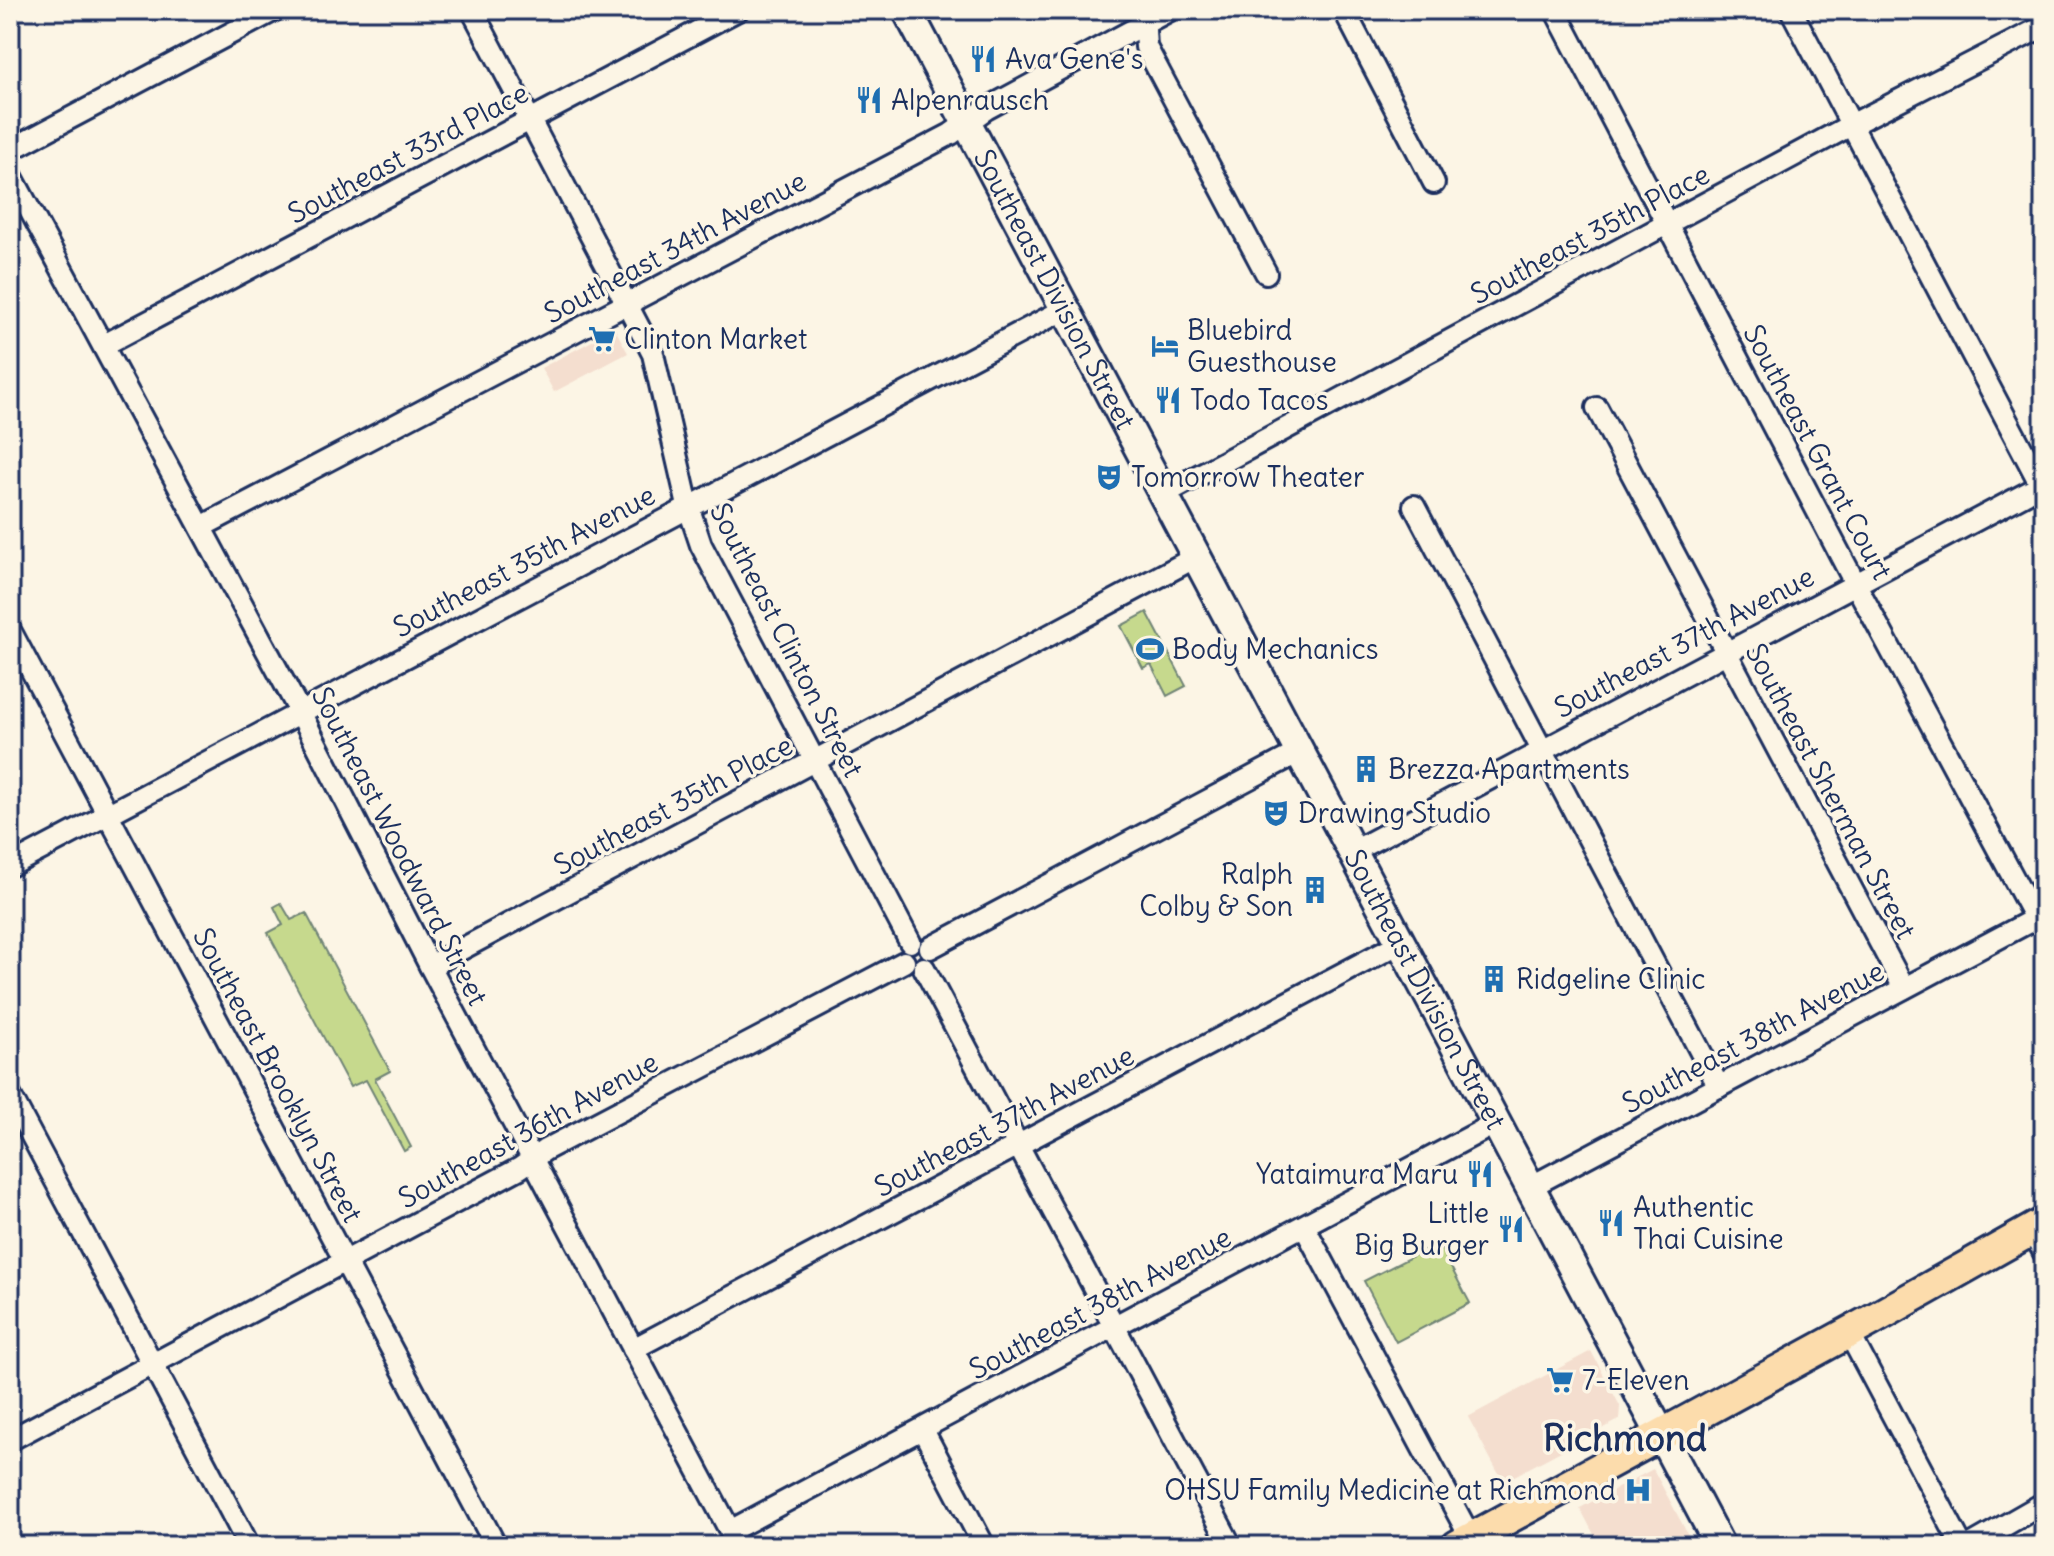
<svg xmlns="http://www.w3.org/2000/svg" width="2054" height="1556" font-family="Delius,sans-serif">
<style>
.built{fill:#f4decf}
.green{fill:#c6d98d;stroke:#708476;stroke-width:2}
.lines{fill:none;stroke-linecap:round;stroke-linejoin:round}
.street-casing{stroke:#1b2f5e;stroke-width:26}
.secondary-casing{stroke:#1b2f5e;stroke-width:34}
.primary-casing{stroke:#1b2f5e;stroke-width:36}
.street{stroke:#fcf5e5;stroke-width:20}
.secondary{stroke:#fcf5e5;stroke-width:28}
.primary{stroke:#fcdcac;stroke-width:30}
.labels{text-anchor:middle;stroke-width:7;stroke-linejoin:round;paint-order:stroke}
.poi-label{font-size:28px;fill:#1b2f5e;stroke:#fcf5e5;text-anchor:start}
.street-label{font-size:28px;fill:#1b2f5e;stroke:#fcf5e5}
.district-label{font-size:36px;font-weight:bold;fill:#1b2f5e;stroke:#fcf5e5}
</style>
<rect width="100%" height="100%" fill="#fcf5e5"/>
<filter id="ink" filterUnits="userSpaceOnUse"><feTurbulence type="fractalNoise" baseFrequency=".0125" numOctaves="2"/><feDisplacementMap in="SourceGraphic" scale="16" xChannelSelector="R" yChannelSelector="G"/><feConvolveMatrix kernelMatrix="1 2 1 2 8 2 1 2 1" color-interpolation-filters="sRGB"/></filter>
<g filter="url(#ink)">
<g class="built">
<polygon points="615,329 628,353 554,392 541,368"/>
<polygon points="1591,1351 1620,1406 1619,1420 1503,1482 1468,1417"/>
<polygon points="1653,1469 1694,1546 1600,1546 1580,1508"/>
</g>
<g class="green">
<polygon points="1147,612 1186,686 1167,696 1151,664 1143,668 1121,626"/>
<polygon points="281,903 291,920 306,913 390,1071 375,1079 411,1147 404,1151 366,1080 350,1087 268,933 283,925 274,907"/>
<polygon points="1438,1243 1470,1303 1396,1342 1364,1281"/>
</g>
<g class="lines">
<g class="street-casing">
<g id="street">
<polyline points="472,10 653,354 688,506 701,545 910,942"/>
<polyline points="1344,10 1434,183"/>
<polyline points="1555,10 1855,583 2035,918"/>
<polyline points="1791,10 2044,491"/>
<polyline points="1144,14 1146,47 1266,273"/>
<polyline points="10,150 275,10"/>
<polyline points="10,173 300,712 430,966 738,1546"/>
<polyline points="104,345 738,10"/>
<polyline points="1597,408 1904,988"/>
<polyline points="1164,494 1851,125 2044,26"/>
<polyline points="1414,506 1719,1087"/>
<polyline points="201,527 951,134 986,109 1170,10"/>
<polyline points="10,630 496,1546"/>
<polyline points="1352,852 2044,484"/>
<polyline points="10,866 1065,309"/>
<polyline points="930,948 1299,752"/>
<polyline points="430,966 1196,557"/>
<polyline points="924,968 1231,1546"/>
<polyline points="10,1095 249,1546"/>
<polyline points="1530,1187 2044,914"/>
<polyline points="1304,1226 1475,1546"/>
<polyline points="2032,1230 2044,1253"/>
<polyline points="1849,1333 1962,1546"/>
<polyline points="633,1349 1400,943"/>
<polyline points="923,1430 984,1546"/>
<polyline points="10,1440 520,1168 545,1150 904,962"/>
<polyline points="730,1531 1496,1123"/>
<polyline points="1969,1546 2044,1503"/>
</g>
</g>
<g class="secondary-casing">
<g id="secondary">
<path id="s1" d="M907 10 1720 1546"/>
</g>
</g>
<g class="primary-casing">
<polyline id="primary" points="1457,1546 1870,1321 2044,1223"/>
</g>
<use href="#street" class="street"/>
<use href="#secondary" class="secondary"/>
<use href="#primary" class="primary"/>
</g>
</g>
<defs>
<g id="restaurant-bare" transform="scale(2.16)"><path d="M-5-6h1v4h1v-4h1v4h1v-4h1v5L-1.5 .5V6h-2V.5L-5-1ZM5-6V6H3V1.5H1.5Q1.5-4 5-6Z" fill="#1f6fb2" stroke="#fcf5e5" stroke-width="2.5" paint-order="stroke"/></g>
<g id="supermarket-bare" transform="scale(2.16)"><path d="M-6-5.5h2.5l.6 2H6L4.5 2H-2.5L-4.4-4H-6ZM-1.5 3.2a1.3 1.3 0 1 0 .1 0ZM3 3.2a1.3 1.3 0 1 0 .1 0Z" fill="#1f6fb2" stroke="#fcf5e5" stroke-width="2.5" paint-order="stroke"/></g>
<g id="hotel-bare" transform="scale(2.16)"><path d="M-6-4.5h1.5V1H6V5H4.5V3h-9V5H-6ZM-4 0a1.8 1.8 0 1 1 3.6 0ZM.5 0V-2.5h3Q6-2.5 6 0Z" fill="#1f6fb2" stroke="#fcf5e5" stroke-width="2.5" paint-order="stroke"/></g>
<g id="theatre-bare" transform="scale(2.16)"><path d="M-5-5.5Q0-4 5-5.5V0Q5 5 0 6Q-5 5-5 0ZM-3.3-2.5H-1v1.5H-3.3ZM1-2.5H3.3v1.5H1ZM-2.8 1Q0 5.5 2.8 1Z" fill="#1f6fb2" stroke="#fcf5e5" stroke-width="2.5" paint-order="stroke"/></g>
<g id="stadium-bare" transform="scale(2.16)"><path d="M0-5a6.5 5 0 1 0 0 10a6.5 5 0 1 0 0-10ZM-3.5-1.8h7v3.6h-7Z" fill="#1f6fb2" stroke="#fcf5e5" stroke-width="2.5" paint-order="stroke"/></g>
<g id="building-bare" transform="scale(2.16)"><path d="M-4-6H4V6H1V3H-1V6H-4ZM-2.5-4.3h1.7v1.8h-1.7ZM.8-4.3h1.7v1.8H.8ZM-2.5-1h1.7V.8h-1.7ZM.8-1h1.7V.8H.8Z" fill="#1f6fb2" stroke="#fcf5e5" stroke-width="2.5" paint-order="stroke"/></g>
<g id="hospital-bare" transform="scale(2.16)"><path d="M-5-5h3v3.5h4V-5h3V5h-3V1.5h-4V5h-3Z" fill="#1f6fb2" stroke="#fcf5e5" stroke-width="2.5" paint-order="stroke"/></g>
</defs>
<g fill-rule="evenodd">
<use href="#restaurant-bare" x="983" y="59"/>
<use href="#restaurant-bare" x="869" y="100"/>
<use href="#supermarket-bare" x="602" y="339"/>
<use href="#hotel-bare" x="1165" y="346"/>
<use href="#restaurant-bare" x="1168" y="400"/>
<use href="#theatre-bare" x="1109" y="477"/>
<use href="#stadium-bare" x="1150" y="649"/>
<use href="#building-bare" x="1366" y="769"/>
<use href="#theatre-bare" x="1276" y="813"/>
<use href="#building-bare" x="1315" y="890"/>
<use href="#building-bare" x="1494" y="979"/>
<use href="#restaurant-bare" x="1480" y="1174"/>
<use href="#restaurant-bare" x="1611" y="1223"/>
<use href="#restaurant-bare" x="1511" y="1229"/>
<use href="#supermarket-bare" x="1560" y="1380"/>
<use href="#hospital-bare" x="1638" y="1490"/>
</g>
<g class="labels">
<g class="poi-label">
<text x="1005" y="69">Ava Gene's</text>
<text x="891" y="110">Alpenrausch</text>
<text x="1187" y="340">Bluebird<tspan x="1187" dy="32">Guesthouse</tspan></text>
<text x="624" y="349">Clinton Market</text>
<text x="1190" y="410">Todo Tacos</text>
<text x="1131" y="487">Tomorrow Theater</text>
<text x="1172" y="659">Body Mechanics</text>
<text x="1388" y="779">Brezza Apartments</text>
<text x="1298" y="823">Drawing Studio</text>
<text x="1293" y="884" text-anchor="end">Ralph<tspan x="1293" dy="32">Colby &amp; Son</tspan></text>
<text x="1516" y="989">Ridgeline Clinic</text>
<text x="1458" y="1184" text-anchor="end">Yataimura Maru</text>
<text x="1633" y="1217">Authentic<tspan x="1633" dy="32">Thai Cuisine</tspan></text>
<text x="1489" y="1223" text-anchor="end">Little<tspan x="1489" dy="32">Big Burger</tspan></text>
<text x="1582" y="1390">7-Eleven</text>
<text x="1616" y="1500" text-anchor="end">OHSU Family Medicine at Richmond</text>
</g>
<g class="street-label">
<text transform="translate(408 153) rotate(-28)" y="10">Southeast 33rd Place</text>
<text transform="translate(1590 234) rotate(-28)" y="10">Southeast 35th Place</text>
<text transform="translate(675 247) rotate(-28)" y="10">Southeast 34th Avenue</text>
<text dy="10" stroke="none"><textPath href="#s1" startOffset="316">Southeast Division Street</textPath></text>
<text transform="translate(1818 452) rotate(62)" y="10">Southeast Grant Court</text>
<text transform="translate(524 561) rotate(-28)" y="10">Southeast 35th Avenue</text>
<text transform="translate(787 640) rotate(63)" y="10">Southeast Clinton Street</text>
<text transform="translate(1684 642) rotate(-28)" y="10">Southeast 37th Avenue</text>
<text transform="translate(1831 791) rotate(62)" y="10">Southeast Sherman Street</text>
<text transform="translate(673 805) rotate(-28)" y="10">Southeast 35th Place</text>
<text transform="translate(400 846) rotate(63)" y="10">Southeast Woodward Street</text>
<text dy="10" stroke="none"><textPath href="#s1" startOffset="1108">Southeast Division Street</textPath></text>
<text transform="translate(1753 1037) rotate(-28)" y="10">Southeast 38th Avenue</text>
<text transform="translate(278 1075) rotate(62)" y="10">Southeast Brooklyn Street</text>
<text transform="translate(1004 1121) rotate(-28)" y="10">Southeast 37th Avenue</text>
<text transform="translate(528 1130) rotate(-29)" y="10">Southeast 36th Avenue</text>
<text transform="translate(1100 1303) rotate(-28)" y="10">Southeast 38th Avenue</text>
</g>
<g class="district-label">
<text x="1625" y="1451">Richmond</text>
</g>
</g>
<rect width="2054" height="1556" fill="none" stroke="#fcf5e5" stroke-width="40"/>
<rect x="20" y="20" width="2014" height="1516" fill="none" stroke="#1b2f5e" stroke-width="3" filter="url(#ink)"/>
</svg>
